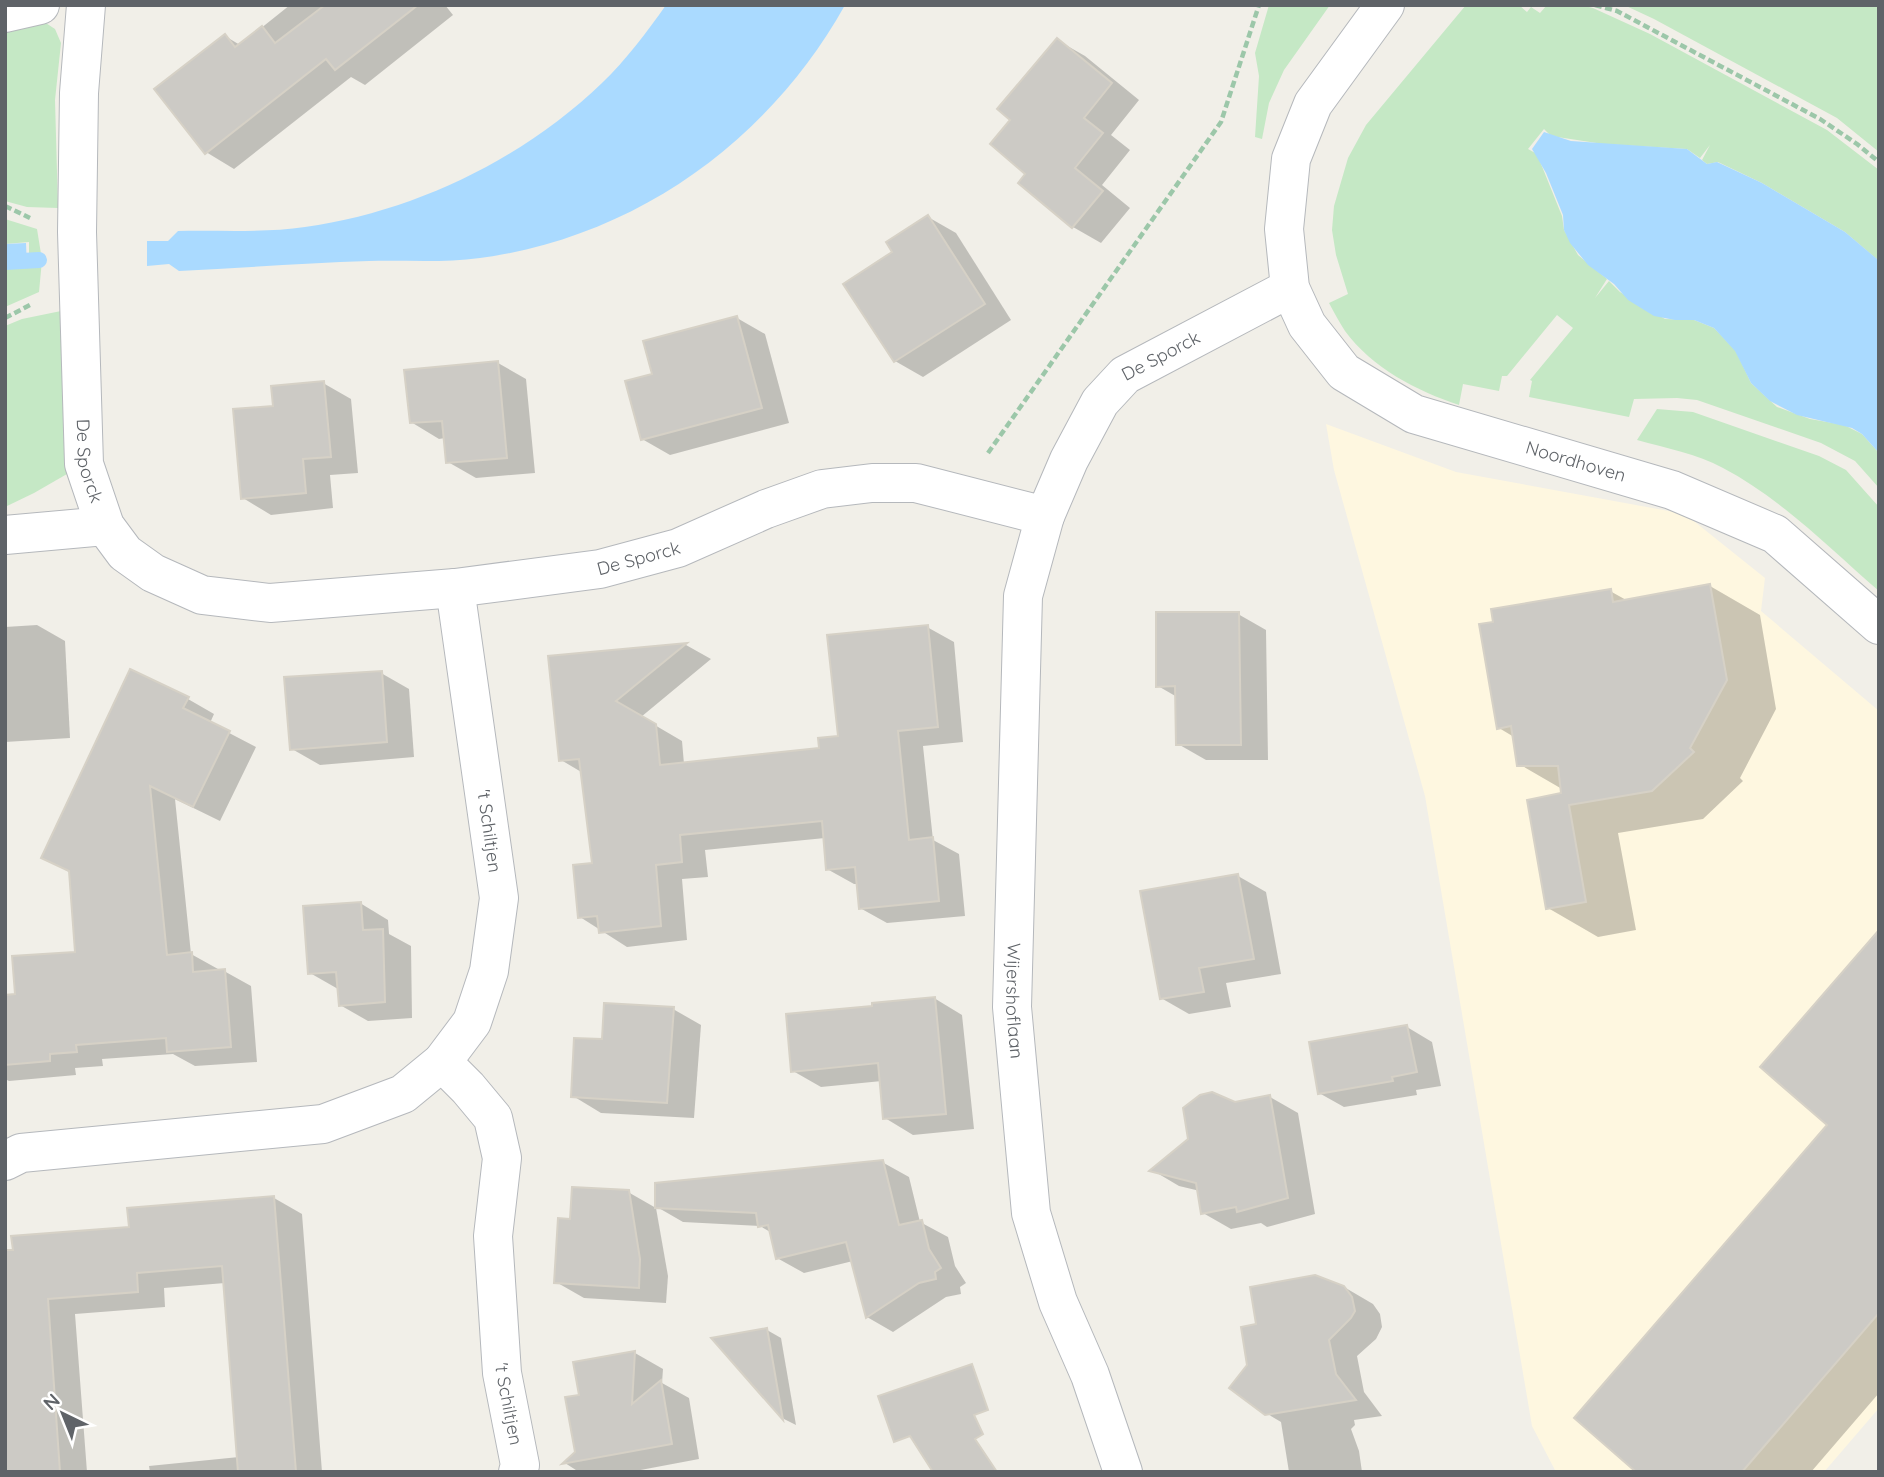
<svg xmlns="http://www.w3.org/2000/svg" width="1884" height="1477" font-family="Quicksand,sans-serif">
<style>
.commercial{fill:#fef7e0}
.green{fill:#c5e8c5}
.water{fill:#aadaff}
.shadow{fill:#0003}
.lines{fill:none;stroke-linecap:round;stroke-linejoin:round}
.stream{stroke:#aadaff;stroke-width:16}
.building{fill:#cccac5;stroke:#d6d1c6;stroke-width:2}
.minor-casing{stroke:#b5b8bc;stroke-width:40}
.path{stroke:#9cc7a9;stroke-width:4.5;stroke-dasharray:7 3.5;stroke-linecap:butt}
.minor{stroke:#fff;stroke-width:38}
.labels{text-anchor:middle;stroke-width:5;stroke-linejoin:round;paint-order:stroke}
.street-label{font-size:18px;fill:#5f6368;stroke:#fff}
</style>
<rect width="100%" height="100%" fill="#f1efe8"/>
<polygon class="commercial" points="1326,424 1456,472 1685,514 1765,578 1761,611 1879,711 1879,1408 1824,1472 1556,1472 1532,1426 1425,796 1334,470"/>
<g class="green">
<polygon points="1269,5 1330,5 1284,70 1269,103 1262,139 1255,137 1259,76 1255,53"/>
<path d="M1466 5H1519L1527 12 1531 7 1540 13 1547 5H1581L1593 8 1650 34 1827 130 1879 170V261L1845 232 1762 183 1718 162 1707 164 1702 160 1710 145 1700 158 1687 149 1603 144 1551 136 1544 129 1528 149 1537 154 1562 216 1564 230 1578 255 1607 279 1595 298 1609 281 1620 292 1665 319 1694 320 1714 328 1736 351 1751 383 1777 407 1810 419 1844 425 1862 434 1879 453V488L1855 461 1821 443 1697 400 1677 398 1634 399 1629 417 1529 397 1532 381 1530 380 1573 328 1557 315 1507 376H1502L1499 391 1463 384 1459 405C1417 391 1372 368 1345 331 1339 322 1334 312 1329 303L1348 294 1336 255 1332 230 1334 206 1348 158 1366 125Z"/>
<polygon points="1624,5 1879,5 1879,152 1837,118 1654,19"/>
<polygon points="35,16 55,29 61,43 55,100 58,208 27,207 5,201 5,22"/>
<polygon points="5,219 37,229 42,260 39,292 5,307 5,266 29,268 29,242 5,244"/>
<polygon points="61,311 67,474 34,493 5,507 5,326 22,319"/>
<path d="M1657 409 1693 412 1819 456 1846 470 1879 507V591C1829 548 1782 499 1723 468 1697 454 1666 448 1637 440Z"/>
</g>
<g class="water">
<path d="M666 5H845C769 141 636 237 480 258 444 263 406 260 369 261 306 263 242 268 179 271L169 264 147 266V241H168L178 231C219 230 266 233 305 227 414 212 523 159 602 83 626 60 647 32 666 5Z"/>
<polygon points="1544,132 1571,141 1687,149 1707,164 1717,162 1762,183 1845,232 1877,259 1879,453 1862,434 1852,428 1797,415 1770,401 1751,383 1735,351 1714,328 1694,320 1675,320 1654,316 1628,300 1614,284 1588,265 1570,243 1564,230 1563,215 1546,173 1532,149"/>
<polygon points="26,243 27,267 5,266 5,244"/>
</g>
<g class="shadow">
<polygon points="290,5 445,5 453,15 365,85 351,77 234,169 206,152 225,36 240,45"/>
<polygon points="1057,40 1085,56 1139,100 1111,135 1130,150 1102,185 1130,208 1101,243 1073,227 1020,183 1028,173"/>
<polygon points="928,217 956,233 1011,320 923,377 895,361 894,252"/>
<polygon points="737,318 765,334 789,423 670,455 642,439 654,375"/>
<polygon points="498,363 526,379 535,473 476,478 448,462 445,438 439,439 411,422"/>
<polygon points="323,383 351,399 358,473 330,475 333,508 271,515 243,498 275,407"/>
<polygon points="1710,586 1760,615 1776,709 1740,778 1743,781 1703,819 1618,833 1636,930 1598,937 1548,908 1562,789 1519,764 1514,737 1499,728 1610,591 1628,601"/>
<polygon points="1238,614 1266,630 1268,760 1206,760 1178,744 1177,697 1158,686"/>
<polygon points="37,625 65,641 70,738 5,742 5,627"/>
<polygon points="927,627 954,642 963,742 923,746 933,840 959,854 965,916 887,923 860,908 858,884 854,884 827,869 825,838 705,850 708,877 682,879 687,940 627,947 580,917 594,865 583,773 561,760 550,658 686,645 711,659 641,717 682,741 684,764 821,749 840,737"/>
<polygon points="381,673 409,689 414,757 320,765 292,749"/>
<polygon points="188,699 214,714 210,723 256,747 220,821 175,799 191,954 218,969 218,972 224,971 251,986 257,1062 195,1066 173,1054 102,1059 103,1066 75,1068 76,1075 9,1081 5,1079 5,997 17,996 77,953 71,873 43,858"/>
<polygon points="1238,876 1266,892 1281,974 1226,983 1231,1007 1189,1014 1161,998"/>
<polygon points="360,903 388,920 389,934 411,946 412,1018 368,1021 340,1005 338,989 310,973"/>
<polygon points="1879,933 1879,1393 1811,1472 1639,1472 1830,1125"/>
<polygon points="934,998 962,1015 974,1129 913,1135 885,1118 882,1081 821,1087 793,1071 874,1007"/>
<polygon points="673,1009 701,1025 694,1118 601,1113 573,1096"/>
<polygon points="1407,1027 1432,1042 1441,1086 1416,1090 1417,1095 1344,1107 1319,1093"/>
<polygon points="1270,1097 1298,1113 1315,1214 1267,1227 1261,1223 1231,1229 1203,1213 1200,1191 1179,1186 1152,1170 1234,1103"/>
<polygon points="882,1162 909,1177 920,1222 948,1237 955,1266 966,1283 960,1287 961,1294 946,1297 893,1332 867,1317 853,1261 804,1273 777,1258 772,1233 760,1226 683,1222 657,1207"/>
<polygon points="628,1192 656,1208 668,1276 666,1303 584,1298 556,1282 572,1221"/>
<polygon points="274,1198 302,1214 322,1472 150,1472 149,1466 239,1457 225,1283 164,1288 165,1307 75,1314 87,1472 6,1472 14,1251"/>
<polygon points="1344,1287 1373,1304 1380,1314 1382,1327 1376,1339 1357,1356 1364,1392 1382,1416 1354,1420 1355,1425 1351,1429 1359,1451 1362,1472 1289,1472 1281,1422 1266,1413 1249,1366 1258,1326"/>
<polygon points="767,1330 781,1338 796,1425 784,1419 715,1339"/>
<polygon points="635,1353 663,1369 662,1383 689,1398 699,1459 630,1472 579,1472 565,1463 577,1453 581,1396"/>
</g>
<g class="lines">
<polyline class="stream" points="5,262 39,260"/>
</g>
<g class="building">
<polygon points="325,5 418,5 335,70 326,59 205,154 154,89 225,34 235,47 262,26 275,43"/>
<polygon points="1057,38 1112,83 1084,118 1103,133 1075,168 1103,191 1072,228 1018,183 1025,174 990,144 1010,120 997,109"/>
<polygon points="928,215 985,304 894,362 843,284 892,252 886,242"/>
<polygon points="737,316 762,408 641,440 625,381 652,374 643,341"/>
<polygon points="498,361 507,458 446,463 442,421 410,423 404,370"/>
<polygon points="324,381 331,457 303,459 306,493 241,499 233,409 273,406 271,386"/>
<polygon points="1710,584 1727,680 1690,748 1694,752 1652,791 1569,805 1586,902 1546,909 1527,800 1561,793 1558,766 1517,766 1511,726 1497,729 1479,624 1493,622 1491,609 1611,589 1613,602"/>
<polygon points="1156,612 1239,612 1241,745 1176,745 1175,686 1156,687"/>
<polygon points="928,625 938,727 898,731 909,840 933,837 939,901 859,909 855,867 826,870 822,821 680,835 682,862 656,865 661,926 599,933 597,916 578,918 573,865 592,863 579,759 559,761 548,656 687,643 616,701 656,724 660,765 819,748 818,738 838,736 827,635"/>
<polygon points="130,669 189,697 183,708 230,731 193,807 150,786 167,955 192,952 193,972 225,969 231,1047 167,1052 166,1038 76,1045 77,1052 50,1054 50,1061 5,1065 5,995 15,994 12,956 75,952 69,871 41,858"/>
<polygon points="382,671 387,742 290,750 284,677"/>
<polygon points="1238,874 1254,959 1199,968 1204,992 1160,999 1140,891"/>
<polygon points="361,902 363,930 383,929 385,1002 339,1006 336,972 308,974 303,906"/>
<polygon points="1879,930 1879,1313 1742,1472 1636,1472 1574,1418 1827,1125 1760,1067"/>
<polygon points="935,997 946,1114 883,1119 878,1063 791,1072 786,1014 872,1006 872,1003"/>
<polygon points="604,1003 674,1007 667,1103 571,1097 574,1038 602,1039"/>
<polygon points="1407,1025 1417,1072 1392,1077 1393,1081 1318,1094 1309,1042"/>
<polygon points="1212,1092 1235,1102 1270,1095 1288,1198 1237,1212 1236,1207 1201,1214 1196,1183 1149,1171 1188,1139 1183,1108 1200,1095"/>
<polygon points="883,1160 899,1225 922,1220 929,1249 941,1268 935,1272 936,1279 919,1283 866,1318 846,1242 776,1259 768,1225 758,1227 756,1213 655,1208 655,1183"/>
<polygon points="572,1187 629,1190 640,1259 639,1288 554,1283 558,1218 570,1219"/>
<polygon points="274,1196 296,1472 238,1472 222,1266 137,1273 138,1292 48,1299 60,1472 5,1472 5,1250 13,1250 11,1236 129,1227 127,1208"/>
<polygon points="1315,1275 1344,1286 1352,1297 1355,1311 1351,1318 1329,1340 1336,1374 1356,1400 1265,1415 1229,1388 1247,1365 1241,1327 1256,1324 1250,1287"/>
<polygon points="767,1328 783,1420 711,1338"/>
<polygon points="635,1351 632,1404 661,1380 672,1444 562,1464 575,1452 565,1397 579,1395 573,1362"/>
<polygon points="972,1364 988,1410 974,1415 983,1434 975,1439 997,1472 933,1472 910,1436 894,1442 878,1396"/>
</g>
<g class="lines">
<g class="minor-casing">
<g id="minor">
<path id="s1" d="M86 5 79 93 77 232 84 464 105 526 125 553 153 573 202 595 270 603 455 588 600 569 678 548 766 509 822 489 872 483H916L1045 516 1069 460 1100 402 1125 375 1290 288"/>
<path id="s2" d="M1385 5 1313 104 1291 159 1284 229 1290 288 1307 325 1344 372 1414 414 1672 490 1775 534 1879 625"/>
<polyline points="5,13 40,5"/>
<path id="s3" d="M1045 516 1023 596 1012 1007 1031 1213 1058 1302 1090 1375 1123 1472"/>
<polyline points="5,535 105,526"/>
<path id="s4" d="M442 1062 468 1088 493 1118 502 1158 493 1236 502 1373 520 1465 518 1472"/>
<polyline points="5,1161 21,1153 323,1124 403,1094 442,1062 472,1022 489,971 499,898 455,588"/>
</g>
</g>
<g class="path">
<polyline points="1595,5 1617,11 1820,119 1857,144 1879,162"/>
<polyline points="5,206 30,218"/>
<polyline points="5,318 32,304"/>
<polyline points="988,453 1221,122 1259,5"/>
</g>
<use href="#minor" class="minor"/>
</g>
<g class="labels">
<g class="street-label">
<text dy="6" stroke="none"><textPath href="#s1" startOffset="1715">De Sporck</textPath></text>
<text dy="6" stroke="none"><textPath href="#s1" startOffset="457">De Sporck</textPath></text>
<text dy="6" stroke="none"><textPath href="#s2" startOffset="662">Noordhoven</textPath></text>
<text dy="6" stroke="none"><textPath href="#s1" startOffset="1087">De Sporck</textPath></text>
<text transform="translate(489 831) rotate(82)" y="6">'t Schiltjen</text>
<text dy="6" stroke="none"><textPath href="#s3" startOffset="488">Wijershoflaan</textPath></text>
<text dy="6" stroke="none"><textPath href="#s4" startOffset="364">'t Schiltjen</textPath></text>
</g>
</g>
<rect width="1884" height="1477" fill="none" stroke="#5f6368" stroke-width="14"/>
<g transform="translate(63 1414) rotate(317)" stroke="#ffffff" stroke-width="5" paint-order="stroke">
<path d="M0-5L12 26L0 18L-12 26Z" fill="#5f6368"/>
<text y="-10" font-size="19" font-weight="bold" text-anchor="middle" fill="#5f6368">N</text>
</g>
</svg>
